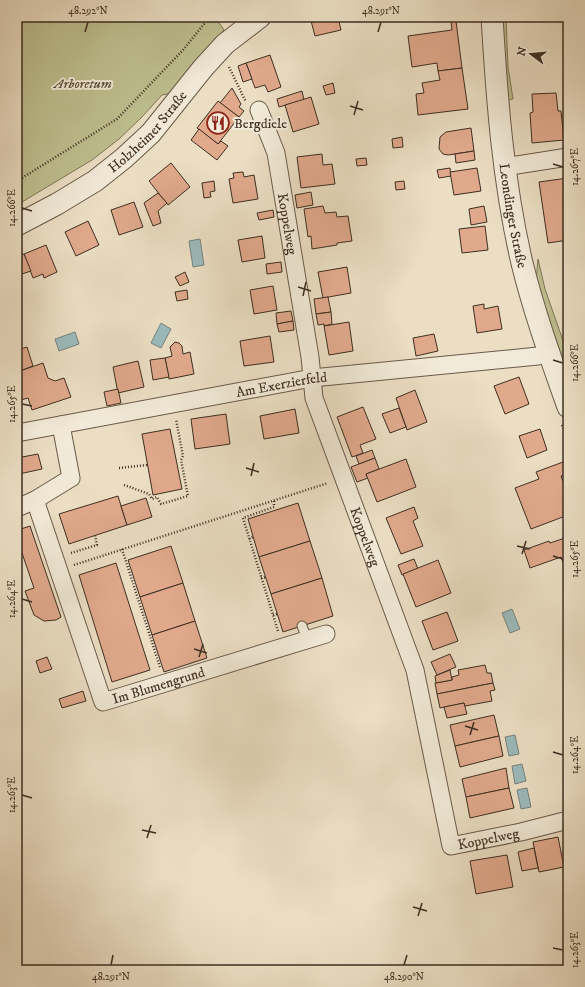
<svg xmlns="http://www.w3.org/2000/svg" width="585" height="987" font-family="'IM FELL DW Pica',serif">
<style>
.green{fill:#bebf8f;stroke:#7e7658}
.water{fill:#9bbabc;stroke:#76827e}
.building{fill:#e0a98c;stroke:#3e2e22}
.lines{fill:none;stroke-linecap:round;stroke-linejoin:round}
.service-casing{stroke:#695a4a;stroke-width:11}
.minor-casing{stroke:#695a4a;stroke-width:19}
.tertiary-casing{stroke:#695a4a;stroke-width:23}
.path{stroke:#3e2e22;stroke-width:2.5;stroke-dasharray:1 2;stroke-linecap:butt}
.service{stroke:#f2ead8;stroke-width:9}
.minor{stroke:#f2ead8;stroke-width:17}
.tertiary{stroke:#f2ead8;stroke-width:21}
.ticks{fill:none;stroke:#3e2e22;stroke-width:1.5}
.labels{text-anchor:middle;stroke-width:4;stroke-linejoin:round;paint-order:stroke}
.park-label{font-size:14px;font-style:italic;fill:#584b38;stroke:#f2ead8}
.poi-label{font-size:14px;fill:#3e2e22;stroke:#f2ead8;text-anchor:start}
.street-label{font-size:14px;fill:#3e2e22;stroke:#f2ead8}
.neatline{fill:none;stroke:#3e2e22;stroke-width:1.5}
.ticks-label{font-size:10px;text-anchor:middle;fill:#3e2e22}
</style>
<rect width="100%" height="100%" fill="#ebdec3"/>
<filter id="stains"><feTurbulence type="fractalNoise" baseFrequency=".005" numOctaves="4"/><feColorMatrix values="0 0 0 0 .2 0 0 0 0 .09 0 0 0 0 .02 0 0 0 .5 -.17"/></filter>
<radialGradient id="worn" r=".72"><stop offset=".6" stop-color="#630" stop-opacity="0"/><stop offset="1" stop-color="#630" stop-opacity=".3"/></radialGradient>
<g class="green">
<polygon points="17,17 215,17 224,30 173,93 162,95 141,118 119,139 92,160 17,205"/>
<polygon points="500,17 506,17 508,67 513,99 507,100"/>
<polygon points="538,259 545,289 568,355 568,382 536,282"/>
</g>
<g class="water">
<polygon points="200,239 204,265 193,267 189,241"/>
<polygon points="161,323 171,329 161,348 151,343"/>
<polygon points="75,332 79,344 59,351 55,339"/>
<polygon points="512,609 520,629 510,633 502,613"/>
<polygon points="515,735 519,754 509,756 505,737"/>
<polygon points="522,764 526,781 515,784 512,766"/>
<polygon points="527,788 531,807 521,809 517,790"/>
</g>
<g class="building">
<polygon points="310,17 338,17 341,30 315,36"/>
<polygon points="451,21 456,21 462,68 438,71 437,63 412,67 408,36 452,30"/>
<polygon points="270,55 281,87 268,92 265,85 255,88 246,63"/>
<polygon points="246,63 252,79 243,82 238,66"/>
<polygon points="462,68 468,109 418,115 416,94 424,93 422,83 440,80 438,71"/>
<polygon points="333,83 335,93 326,95 323,86"/>
<polygon points="232,88 241,104 239,107 244,111 239,117 220,103"/>
<polygon points="302,91 304,100 279,107 277,99"/>
<polygon points="556,93 558,111 561,111 564,140 532,143 530,113 533,112 532,94"/>
<polygon points="311,97 319,124 293,132 285,105"/>
<polygon points="218,101 239,117 218,144 197,128"/>
<polygon points="471,128 474,151 448,155 443,154 439,149 440,137 446,132"/>
<polygon points="199,129 218,144 221,141 228,146 217,160 191,140"/>
<polygon points="402,137 403,147 393,148 392,139"/>
<polygon points="474,151 475,160 456,163 455,154"/>
<polygon points="322,154 323,165 332,164 335,184 301,188 297,157"/>
<polygon points="366,158 367,165 357,166 356,159"/>
<polygon points="171,163 190,187 168,205 149,181"/>
<polygon points="450,168 451,176 439,178 437,170"/>
<polygon points="477,168 481,191 454,195 450,172"/>
<polygon points="243,172 244,177 254,175 258,199 233,203 229,179 234,178 233,173"/>
<polygon points="568,178 568,205 563,206 568,240 548,243 539,182"/>
<polygon points="214,181 215,191 210,192 211,197 204,198 202,183"/>
<polygon points="404,181 405,189 396,190 395,182"/>
<polygon points="311,192 313,205 297,208 295,195"/>
<polygon points="158,193 167,203 158,211 161,223 153,226 144,203"/>
<polygon points="134,202 143,227 119,235 111,210"/>
<polygon points="323,206 325,213 336,212 337,217 348,216 352,241 337,243 337,245 312,249 311,236 308,237 304,209"/>
<polygon points="484,206 487,222 471,225 469,209"/>
<polygon points="273,210 274,217 259,220 257,213"/>
<polygon points="88,221 99,245 76,256 65,232"/>
<polygon points="485,226 488,250 462,253 459,229"/>
<polygon points="262,236 265,258 242,262 238,240"/>
<polygon points="46,245 57,272 44,278 43,274 33,278 24,254"/>
<polygon points="24,254 31,271 22,274 17,263 17,257"/>
<polygon points="281,262 282,272 267,274 266,264"/>
<polygon points="347,267 351,293 323,298 318,272"/>
<polygon points="185,272 189,282 180,286 175,277"/>
<polygon points="273,286 277,310 254,314 250,290"/>
<polygon points="187,290 188,299 177,301 175,292"/>
<polygon points="328,297 331,312 316,314 314,299"/>
<polygon points="484,304 484,309 498,306 502,329 477,333 473,306"/>
<polygon points="291,311 293,321 277,324 276,313"/>
<polygon points="331,312 332,324 324,326 324,324 318,325 316,314"/>
<polygon points="293,321 294,330 279,332 277,324"/>
<polygon points="349,322 353,351 329,355 324,326"/>
<polygon points="434,334 438,351 416,356 413,338"/>
<polygon points="270,336 274,362 244,366 240,341"/>
<polygon points="175,342 179,343 182,346 183,354 190,352 194,374 169,379 165,358 172,356 170,347"/>
<polygon points="27,347 33,366 17,372 17,350"/>
<polygon points="165,358 169,377 153,380 150,360"/>
<polygon points="138,361 144,387 118,393 113,367"/>
<polygon points="43,363 48,378 55,381 64,378 71,397 32,410 28,398 17,401 17,372"/>
<polygon points="519,377 529,404 505,414 494,386"/>
<polygon points="118,389 121,403 107,406 104,392"/>
<polygon points="415,390 427,422 407,430 396,398"/>
<polygon points="363,407 376,439 360,445 363,453 352,457 337,417"/>
<polygon points="399,408 406,427 390,433 382,414"/>
<polygon points="295,409 299,433 264,439 260,416"/>
<polygon points="226,414 230,444 195,449 191,419"/>
<polygon points="170,429 182,489 153,495 142,434"/>
<polygon points="540,429 547,450 527,458 519,436"/>
<polygon points="372,450 375,458 359,464 356,456"/>
<polygon points="38,454 42,469 19,474 21,481 17,482 17,458"/>
<polygon points="375,458 379,469 366,474 368,478 357,482 351,467"/>
<polygon points="406,459 416,487 377,502 366,474"/>
<polygon points="563,462 568,473 561,476 568,495 568,499 563,501 568,515 531,529 515,488 539,479 536,472"/>
<polygon points="118,496 127,525 69,544 59,514"/>
<polygon points="146,498 152,517 127,525 121,506"/>
<polygon points="298,503 310,541 259,557 248,519"/>
<polygon points="414,507 418,518 413,521 423,546 401,554 386,518"/>
<polygon points="30,526 61,617 56,620 44,621 34,615 25,591 34,588 21,550 17,552 17,533 21,531 21,529"/>
<polygon points="568,537 568,576 561,557 530,568 524,550 549,541 550,543"/>
<polygon points="310,541 322,578 271,594 259,557"/>
<polygon points="171,546 183,583 140,597 128,560"/>
<polygon points="414,559 418,569 402,575 398,565"/>
<polygon points="438,560 451,593 416,607 403,574"/>
<polygon points="116,563 150,670 112,682 79,575"/>
<polygon points="322,578 333,616 283,632 271,594"/>
<polygon points="183,583 195,621 152,635 140,597"/>
<polygon points="447,612 458,641 433,650 422,621"/>
<polygon points="195,621 207,658 164,672 152,635"/>
<polygon points="450,654 456,667 437,675 431,662"/>
<polygon points="47,657 52,669 40,673 36,661"/>
<polygon points="485,665 487,673 491,673 493,683 437,694 435,683 452,680 452,677 459,675 458,670"/>
<polygon points="450,670 452,680 436,683 435,676"/>
<polygon points="493,683 495,690 490,691 492,701 465,706 464,703 440,708 437,694"/>
<polygon points="83,691 86,701 62,708 59,699"/>
<polygon points="464,703 467,714 447,718 444,707"/>
<polygon points="568,712 568,732 563,714"/>
<polygon points="494,715 499,736 455,746 450,725"/>
<polygon points="499,736 503,756 460,767 455,746"/>
<polygon points="506,768 509,788 466,797 462,779"/>
<polygon points="509,788 514,808 470,818 466,797"/>
<polygon points="558,837 564,867 539,872 533,842"/>
<polygon points="534,848 538,868 522,871 518,852"/>
<polygon points="507,855 513,887 476,894 470,861"/>
</g>
<g class="lines">
<g class="service-casing">
<polyline id="service" points="302,626 307,639"/>
</g>
<g class="minor-casing">
<g id="minor">
<path id="s1" d="M259 110 276 153 310 357 314 398 415 670 451 846 521 832 568 820"/>
<polyline points="504,167 568,157"/>
<path id="s2" d="M17 433 312 378 538 356 548 352"/>
<path id="s3" d="M35 500 103 702 326 634"/>
<polyline points="17,508 35,500 71,478 61,425"/>
</g>
</g>
<g class="tertiary-casing">
<g id="tertiary">
<path id="s4" d="M492 17C497 100 503 182 522 263 534 312 551 359 568 407"/>
<path id="s5" d="M17 225 57 204 95 181 124 158 151 133 203 68 225 44 260 17"/>
</g>
</g>
<g class="path">
<polyline points="229,67 246,102"/>
<polyline points="17,181 117,119 183,50 204,24 205,17"/>
<polyline points="562,425 568,440"/>
<polyline points="119,468 147,465"/>
<polyline points="124,485 149,494 152,499 157,497 161,504 188,496 181,460 183,456 176,419"/>
<polyline points="274,501 274,507 243,518 278,631"/>
<polyline points="249,539 253,537"/>
<polyline points="122,549 160,667"/>
<polyline points="71,553 97,545 95,535"/>
<polyline points="74,565 328,483"/>
<polyline points="261,578 266,577"/>
<polyline points="273,615 277,614"/>
</g>
<use href="#service" class="service"/>
<use href="#minor" class="minor"/>
<use href="#tertiary" class="tertiary"/>
</g>
<path class="ticks" d="M85 32 88 22M378 32 381 22M350 106 363 110M354 115 358 101M553 164 563 167M22 208 32 211M298 287 311 291M303 296 306 282M553 360 563 363M22 404 32 406M246 468 259 472M251 476 254 463M517 546 530 549M522 554 526 541M553 556 563 559M22 599 32 602M194 649 207 653M199 657 203 644M465 726 478 730M470 735 474 722M553 752 563 755M22 795 32 798M142 830 156 833M147 838 151 825M413 907 427 911M418 916 422 903M553 948 563 950M111 965 113 955M404 965 407 955"/>
<defs>
<g id="restaurant-ring" transform="scale(1.15)"><circle r="9.5" fill="#f2ead8" stroke="#8f2418" stroke-width="1.5"/><path d="M-5-6h1v4h1v-4h1v4h1v-4h1v5L-1.5 .5V6h-2V.5L-5-1ZM5-6V6H3V1.5H1.5Q1.5-4 5-6Z" fill="#8f2418"/></g>
</defs>
<g fill-rule="evenodd">
<use href="#restaurant-ring" x="218" y="123"/>
</g>
<g class="labels">
<g class="park-label">
<text x="83" y="88">Arboretum</text>
</g>
<g class="poi-label">
<text x="234" y="128">Bergdiele</text>
</g>
<g class="street-label">
<text dy="5" stroke="none"><textPath href="#s5" startOffset="162">Holzheimer Straße</textPath></text>
<text dy="5" stroke="none"><textPath href="#s4" startOffset="200">Leondinger Straße</textPath></text>
<text dy="5" stroke="none"><textPath href="#s1" startOffset="118">Koppelweg</textPath></text>
<text dy="5" stroke="none"><textPath href="#s2" startOffset="269">Am Exerzierfeld</textPath></text>
<text dy="5" stroke="none"><textPath href="#s1" startOffset="442">Koppelweg</textPath></text>
<text dy="5" stroke="none"><textPath href="#s3" startOffset="271">Im Blumengrund</textPath></text>
<text dy="5" stroke="none"><textPath href="#s1" startOffset="802">Koppelweg</textPath></text>
</g>
</g>
<rect width="585" height="987" fill="none" stroke="#ebdec3" stroke-width="44"/>
<g transform="translate(531 54) rotate(286)" stroke="#f2ead8" stroke-width="3" paint-order="stroke">
<path d="M0-3L7 15L0 10L-7 15Z" fill="#3e2e22"/>
<text y="-6" font-size="11" font-weight="bold" text-anchor="middle" fill="#3e2e22">N</text>
</g>
<rect x="22" y="22" width="541" height="943" class="neatline"/>
<g class="ticks-label">
<text x="88" y="14">48.292°N</text>
<text x="381" y="14">48.291°N</text>
<text transform="translate(574 167) rotate(-90)" y="4">14.267°E</text>
<text transform="translate(11 208) rotate(-90)" y="4">14.266°E</text>
<text transform="translate(574 363) rotate(-90)" y="4">14.266°E</text>
<text transform="translate(11 404) rotate(-90)" y="4">14.265°E</text>
<text transform="translate(574 559) rotate(-90)" y="4">14.265°E</text>
<text transform="translate(11 599) rotate(-90)" y="4">14.264°E</text>
<text transform="translate(574 755) rotate(-90)" y="4">14.264°E</text>
<text transform="translate(11 795) rotate(-90)" y="4">14.263°E</text>
<text transform="translate(574 950) rotate(-90)" y="4">14.263°E</text>
<text x="111" y="980">48.291°N</text>
<text x="404" y="980">48.290°N</text>
</g>
<rect width="100%" height="100%" filter="url(#stains)"/>
<rect width="100%" height="100%" fill="url(#worn)"/>
</svg>
